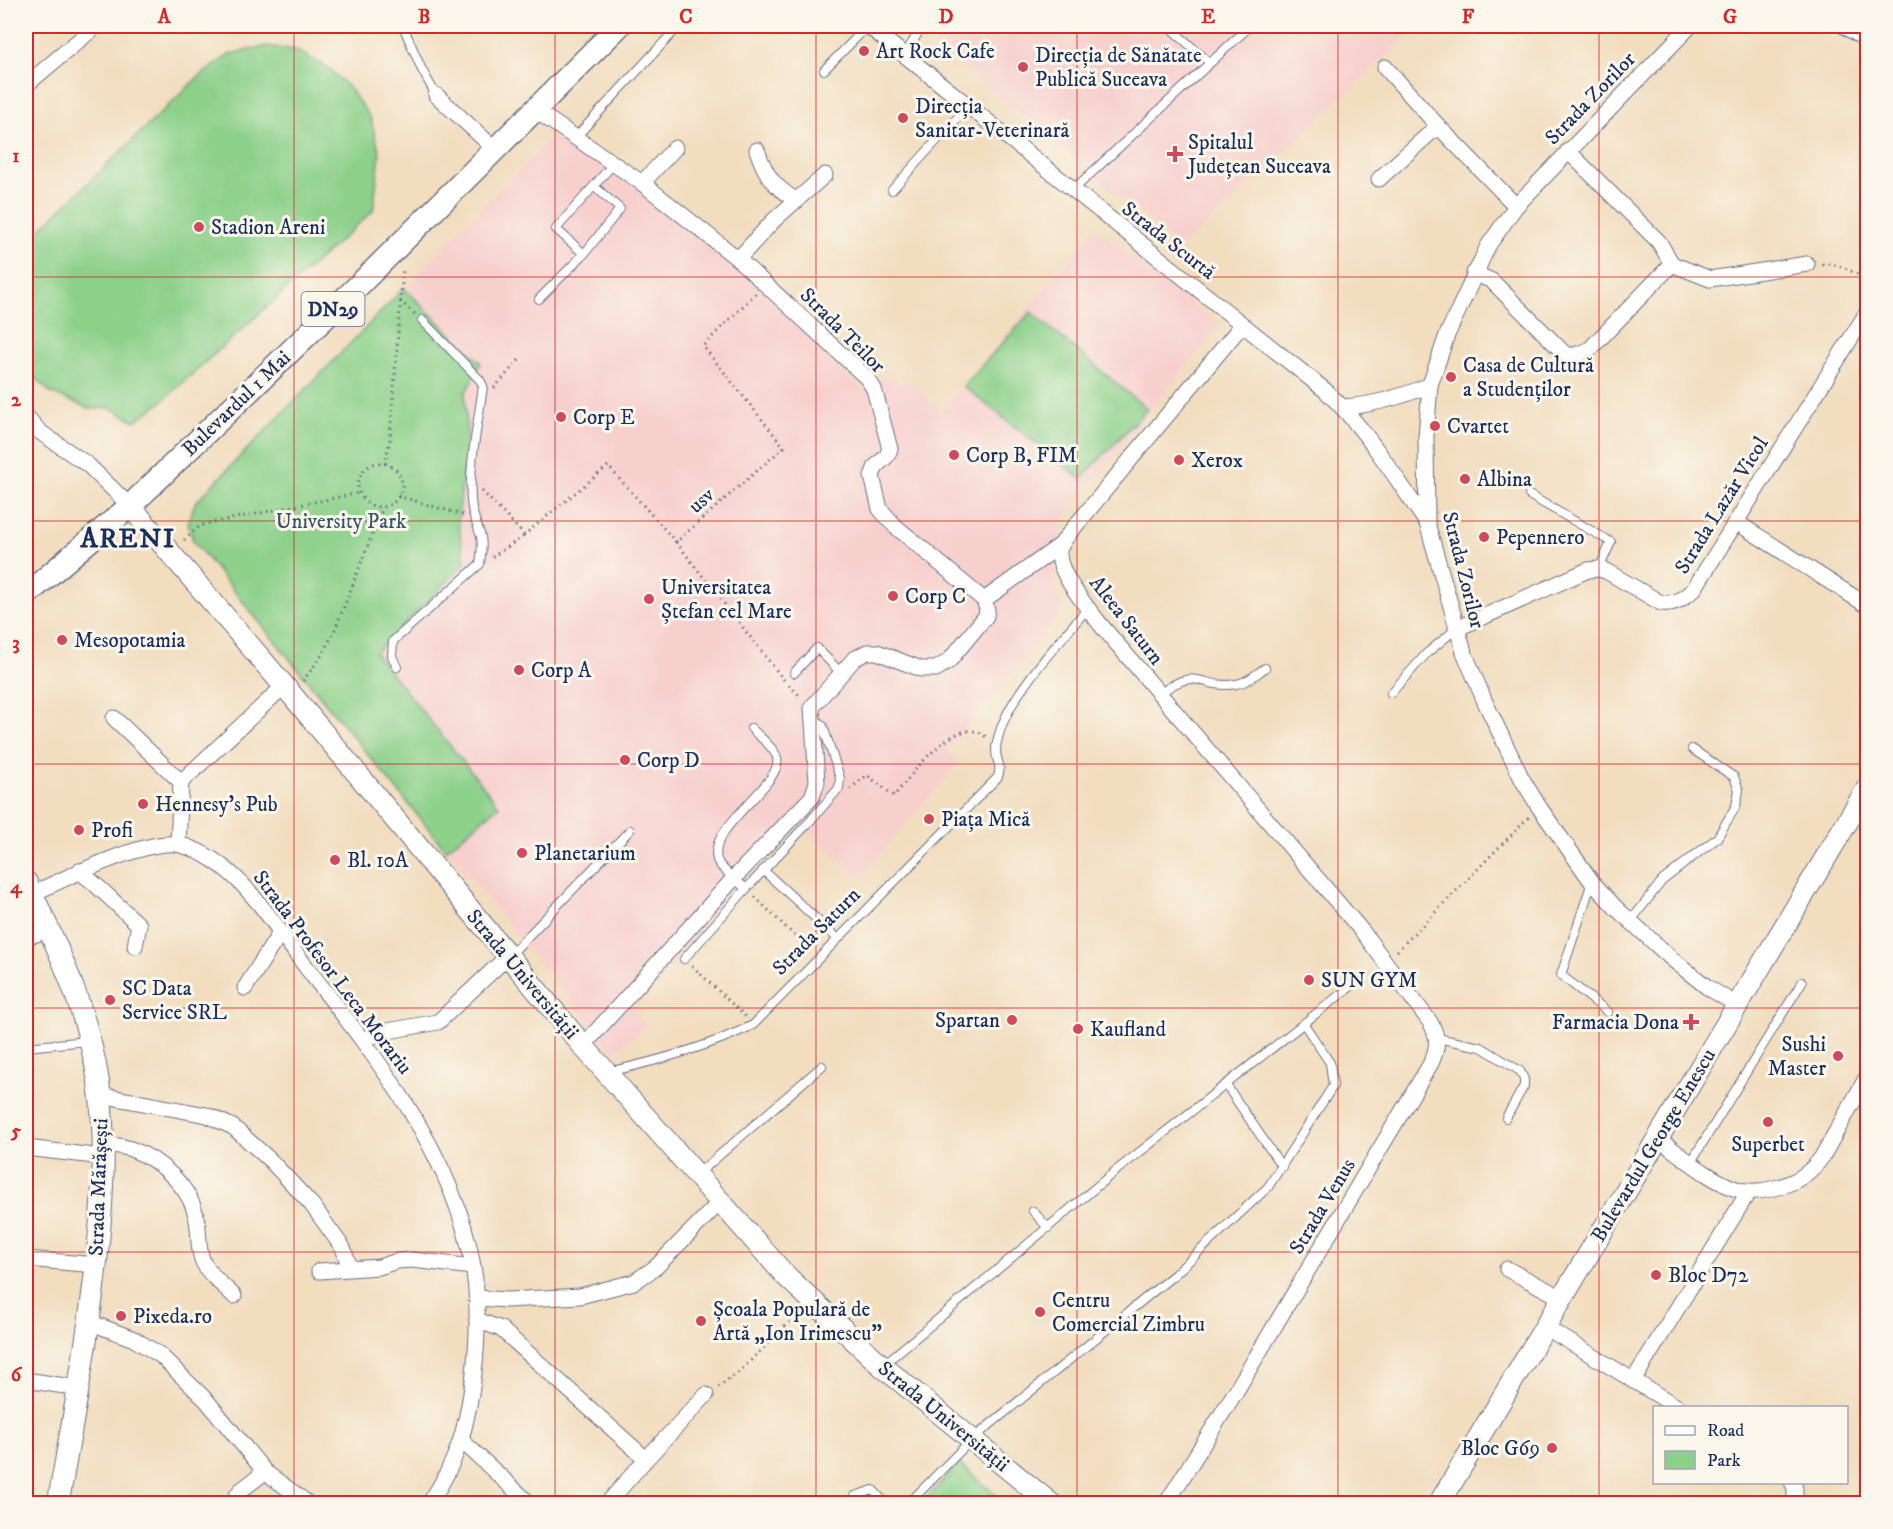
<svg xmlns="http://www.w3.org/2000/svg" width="1893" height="1529" font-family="'IM FELL DW Pica',serif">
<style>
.built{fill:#f7d0ce}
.green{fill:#8cd08a;stroke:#548074;stroke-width:1.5}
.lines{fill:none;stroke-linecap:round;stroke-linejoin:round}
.lane-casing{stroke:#666c80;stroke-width:10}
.street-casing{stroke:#666c80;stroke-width:17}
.secondary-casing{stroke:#666c80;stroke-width:23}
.primary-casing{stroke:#666c80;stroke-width:25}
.path{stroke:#666c80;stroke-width:3;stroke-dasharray:1.5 4.5;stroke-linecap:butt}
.lane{stroke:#fff;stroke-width:8}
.street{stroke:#fff;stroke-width:15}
.secondary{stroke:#fff;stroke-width:21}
.primary{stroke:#fff;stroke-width:22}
.grid{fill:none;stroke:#d62828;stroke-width:1.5;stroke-opacity:0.55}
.poi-dot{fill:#d1495b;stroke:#fbf7ec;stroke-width:2}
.labels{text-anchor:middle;stroke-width:6;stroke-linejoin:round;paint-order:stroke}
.shield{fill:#fbf7ec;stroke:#5e6b89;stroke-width:1.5}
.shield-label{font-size:20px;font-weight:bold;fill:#1b2f5e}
.poi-label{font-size:21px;fill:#1b2f5e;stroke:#fbf7ec;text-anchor:start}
.street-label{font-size:21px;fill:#1b2f5e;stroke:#fbf7ec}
.park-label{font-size:21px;fill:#375769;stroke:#fbf7ec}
.district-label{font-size:27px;font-weight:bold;letter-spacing:1.5px;fill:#1b2f5e;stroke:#fbf7ec}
.neatline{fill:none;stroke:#d62828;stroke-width:2}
.grid-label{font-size:20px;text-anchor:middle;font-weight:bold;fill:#d62828}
</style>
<rect width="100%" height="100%" fill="#fbf7ec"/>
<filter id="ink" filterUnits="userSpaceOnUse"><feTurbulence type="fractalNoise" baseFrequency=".0167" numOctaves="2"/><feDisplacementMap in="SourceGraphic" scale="12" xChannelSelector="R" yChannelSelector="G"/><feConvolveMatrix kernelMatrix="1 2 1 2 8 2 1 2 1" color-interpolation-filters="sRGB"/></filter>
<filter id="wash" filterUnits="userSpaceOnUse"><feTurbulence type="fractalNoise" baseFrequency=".008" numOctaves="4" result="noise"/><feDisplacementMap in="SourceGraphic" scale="24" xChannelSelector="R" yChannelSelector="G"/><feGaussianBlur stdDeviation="1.35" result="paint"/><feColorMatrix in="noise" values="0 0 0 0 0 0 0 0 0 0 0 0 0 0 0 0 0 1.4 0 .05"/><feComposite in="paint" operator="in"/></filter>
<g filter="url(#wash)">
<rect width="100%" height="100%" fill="#f2ddbf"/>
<g class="built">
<polygon points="913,26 1418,26 1182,247"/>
<polygon points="555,133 637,187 750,278 862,390 880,376 916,386 940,413 1095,229 1220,324 1062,519 1052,592 1065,606 1019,665 947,749 959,763 860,877 799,823 632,1010 646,1026 614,1053 193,541 188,522 195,503"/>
</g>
<g class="green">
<polygon points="266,46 295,50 327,67 348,87 370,117 380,153 373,211 159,404 135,421 110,408 90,409 51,393 26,369 26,243 196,79 230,54"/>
<polygon points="404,288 481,363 465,394 467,437 458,521 465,564 375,653 499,806 446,850 193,541 188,522 195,503"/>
<polygon points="1031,312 1147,409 1081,479 963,386"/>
<polygon points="959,1463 1005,1503 922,1503"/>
</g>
</g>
<g filter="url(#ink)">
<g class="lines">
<g class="lane-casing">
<g id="lane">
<polyline points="403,26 422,70 436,95"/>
<polyline points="1168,26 1210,63"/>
<polyline points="905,55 922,26"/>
<polyline points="824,70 868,26"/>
<polyline points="575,138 679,26"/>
<polyline points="892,190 968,106"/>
<polyline points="1073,190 1250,26"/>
<polyline points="584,254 556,229 614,163"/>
<polyline points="539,299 584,254 620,209 594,186"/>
<polyline points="1529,495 1611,542 1599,569"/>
<path d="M397 667 392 656 393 641 480 564C481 555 483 546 481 537 477 523 472 516 471 501 469 463 478 424 483 386L480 380 422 320"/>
<polyline points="794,673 817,648 841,673"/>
<polyline points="1391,693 1427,653 1456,629"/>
<path d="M1160 694C1197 664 1200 690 1236 684 1247 683 1256 674 1265 668"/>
<path d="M751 728C758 736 772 745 776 755 790 782 699 830 719 864 724 871 739 882 746 889L812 819 839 788 840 778 823 726 814 718"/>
<polyline points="763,870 838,939"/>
<polyline points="1592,882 1561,975 1608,1012"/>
<polyline points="1630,922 1662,881 1717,838 1736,806 1739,790 1734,777 1692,749"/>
<polyline points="510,955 630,830"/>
<polyline points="684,959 746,889"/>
<polyline points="1437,1038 1481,1047 1520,1071 1524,1079 1524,1086 1506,1118"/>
<polyline points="26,1047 87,1041"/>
<path d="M608 1072C658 1061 708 1047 753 1025L998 777C1002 764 996 762 996 750 996 744 999 734 1001 728 1015 689 1061 640 1088 608"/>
<polyline points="1226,1085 1282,1167"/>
<polyline points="1691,1162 1802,982"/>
<polyline points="699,1173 822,1066"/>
<polyline points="1033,1211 1048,1228"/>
<polyline points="883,1365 1113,1173 1350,987"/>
<polyline points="855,1496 873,1490 886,1504"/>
<polyline points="908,1504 971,1440 1175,1274 1268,1187 1333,1086 1330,1063 1304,1024"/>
</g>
</g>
<g class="street-casing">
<g id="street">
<path d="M868 26 1326 391C1367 430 1395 477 1427 523"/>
<polyline points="1690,26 1516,206 1488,246 1447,335 1430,385 1426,437 1427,523 1464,652 1485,702 1522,779 1539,807 1592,882 1616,908 1672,959 1707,987 1737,1005"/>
<polyline points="1844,26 1868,41"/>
<polyline points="1385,67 1438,126 1516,206"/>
<polyline points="26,85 96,26"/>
<polyline points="436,95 495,149"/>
<polyline points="535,110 642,183 738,259 867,378 874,389 890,449 887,456 876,466 872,476 880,509 895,526 984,600 987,609 986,616 949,661 936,669 921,669 877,652 867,652 854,659 812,707 817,782 812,797 735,877 583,1046"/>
<path d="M757 150C766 176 773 186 797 201"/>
<polyline points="1568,151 1659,242 1672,264 1710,279 1807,264"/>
<polyline points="1379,179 1438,126"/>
<polyline points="642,183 675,148"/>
<polyline points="738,259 774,220 825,175"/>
<polyline points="1474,273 1492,281 1564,353 1571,356 1589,350 1672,264"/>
<path d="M1344 407C1375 405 1401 397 1430 385"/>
<polyline points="26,416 40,432 88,465 130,506"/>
<polyline points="1736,522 1868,606"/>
<polyline points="984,600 1062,544"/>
<path d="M1456 629 1588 570 1599 569 1606 571 1661 603C1675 605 1684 598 1694 589L1868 311"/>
<polyline points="114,718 181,782"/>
<polyline points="178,844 181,782 284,686"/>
<polyline points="79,871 95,884 139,925 135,946"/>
<path d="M32 894C61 880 151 836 181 845 238 861 272 922 306 967 374 1054 454 1154 473 1266 479 1301 478 1337 474 1373 467 1426 459 1459 429 1504"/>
<polyline points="26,937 49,930"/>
<polyline points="245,988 280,933"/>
<polyline points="363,1040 382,1032 438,1022 508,956"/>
<polyline points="100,1095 207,1115 233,1127 270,1160 312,1205 343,1248 350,1268"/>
<path d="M1657 1138C1681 1155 1713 1183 1740 1190 1753 1193 1769 1190 1782 1186 1800 1180 1811 1172 1822 1157L1868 1075"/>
<path d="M103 1144C112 1145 122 1146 131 1149 161 1160 192 1188 197 1221 200 1235 197 1248 203 1262 209 1275 224 1286 234 1296"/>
<polyline points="26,1148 103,1157"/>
<polyline points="26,1259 96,1265"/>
<polyline points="1507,1269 1562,1298"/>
<polyline points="319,1271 379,1267 397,1261 412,1260 473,1267"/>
<polyline points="477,1298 507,1300 580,1296 634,1282 656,1267 720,1202"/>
<polyline points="477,1320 501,1329 646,1459"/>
<polyline points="89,1322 134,1339 160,1355 207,1401 265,1472 309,1504"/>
<polyline points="1545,1327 1679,1408"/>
<polyline points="26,1380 78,1388"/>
<polyline points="1633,1381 1749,1191"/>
<polyline points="462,1441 530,1504"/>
<polyline points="1792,1482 1795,1488 1795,1504"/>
<polyline points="231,1504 240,1491 265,1472"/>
<polyline points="607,1504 646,1459 706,1395"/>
<path d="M1166 1504 1236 1391 1431 1063C1438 1048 1439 1037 1430 1022L1362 931 1100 624C1088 608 1059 575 1059 554 1058 545 1067 537 1072 530L1242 325"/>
</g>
</g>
<g class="secondary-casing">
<g id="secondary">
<polyline points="130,506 292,695 583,1046 785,1275 882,1366 1051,1504"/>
<path d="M26 882C51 932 76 986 90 1041 105 1096 105 1155 101 1212 94 1310 75 1407 58 1504"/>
<polyline points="1439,1504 1868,787"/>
</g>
</g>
<g class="primary-casing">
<polyline id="primary" points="26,595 130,506 360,284 619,26"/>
</g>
<g class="path">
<path d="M1822 264C1839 263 1854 272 1868 281"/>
<polyline points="400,301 415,314"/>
<polyline points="494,388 519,360"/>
<circle cx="380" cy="485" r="22"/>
<polyline points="385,464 390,439 403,269"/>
<polyline points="482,491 524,535 608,466 676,542 784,447 703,346 756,293"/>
<polyline points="398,496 463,515"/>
<polyline points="184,540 201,525 359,493"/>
<polyline points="676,542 784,680"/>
<polyline points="492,557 524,536"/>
<polyline points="303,681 322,655 334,632 383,507"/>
<polyline points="789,685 801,697"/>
<path d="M850 789 867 775 894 796C911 776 956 711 986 737"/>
<polyline points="755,897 810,951"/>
<polyline points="1397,951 1529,817"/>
<polyline points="692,966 746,1017"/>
<polyline points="1359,981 1374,971"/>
<polyline points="718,1387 739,1372 799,1313"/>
</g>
<use href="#lane" class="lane"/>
<use href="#street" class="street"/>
<use href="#secondary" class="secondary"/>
<use href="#primary" class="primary"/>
</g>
</g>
<path class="grid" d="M294 26V1504M555 26V1504M816 26V1504M1077 26V1504M1338 26V1504M1599 26V1504M26 277H1868M26 521H1868M26 764H1868M26 1008H1868M26 1252H1868"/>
<g class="poi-dot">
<circle cx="864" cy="51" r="6"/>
<circle cx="1023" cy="67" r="6"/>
<circle cx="903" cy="118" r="6"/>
<path d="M1172 145h6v6h6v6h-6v6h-6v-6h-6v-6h6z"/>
<circle cx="199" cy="227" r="6"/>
<circle cx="1451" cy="377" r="6"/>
<circle cx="561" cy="417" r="6"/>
<circle cx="1435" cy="426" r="6"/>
<circle cx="954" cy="455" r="6"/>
<circle cx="1179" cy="460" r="6"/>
<circle cx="1465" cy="479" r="6"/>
<circle cx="1484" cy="537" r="6"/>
<circle cx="893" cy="596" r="6"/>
<circle cx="649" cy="599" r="6"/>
<circle cx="62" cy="640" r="6"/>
<circle cx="519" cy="670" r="6"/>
<circle cx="625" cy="760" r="6"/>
<circle cx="143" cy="804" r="6"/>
<circle cx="929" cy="819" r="6"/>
<circle cx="79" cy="830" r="6"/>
<circle cx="522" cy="853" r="6"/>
<circle cx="335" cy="860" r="6"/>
<circle cx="1309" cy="980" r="6"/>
<circle cx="110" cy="1000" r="6"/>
<circle cx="1012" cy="1020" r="6"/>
<path d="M1688 1013h6v6h6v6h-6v6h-6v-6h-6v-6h6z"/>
<circle cx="1078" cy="1029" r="6"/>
<circle cx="1838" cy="1056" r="6"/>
<circle cx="1768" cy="1122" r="6"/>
<circle cx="1656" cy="1275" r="6"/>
<circle cx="1040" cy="1312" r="6"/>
<circle cx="121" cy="1316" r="6"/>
<circle cx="701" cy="1321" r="6"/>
<circle cx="1552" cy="1448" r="6"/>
</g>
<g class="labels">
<rect class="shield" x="301.5" y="292" width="63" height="34" rx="4.5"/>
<g class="shield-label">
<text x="333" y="316">DN29</text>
</g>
<g class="poi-label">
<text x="876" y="58">Art Rock Cafe</text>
<text x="1035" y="62">Direcția de Sănătate<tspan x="1035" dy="24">Publică Suceava</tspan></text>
<text x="915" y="113">Direcția<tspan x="915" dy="24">Sanitar-Veterinară</tspan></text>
<text x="1188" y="149">Spitalul<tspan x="1188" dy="24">Județean Suceava</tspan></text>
<text x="211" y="234">Stadion Areni</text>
<text x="1463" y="372">Casa de Cultură<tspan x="1463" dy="24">a Studenților</tspan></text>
<text x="573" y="424">Corp E</text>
<text x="1447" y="433">Cvartet</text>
<text x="966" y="462">Corp B, FIM</text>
<text x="1191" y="467">Xerox</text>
<text x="1477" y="486">Albina</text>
<text x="1496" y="544">Pepennero</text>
<text x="661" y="594">Universitatea<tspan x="661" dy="24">Ștefan cel Mare</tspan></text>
<text x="905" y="603">Corp C</text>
<text x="74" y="647">Mesopotamia</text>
<text x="531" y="677">Corp A</text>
<text x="637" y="767">Corp D</text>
<text x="155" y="811">Hennesy's Pub</text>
<text x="941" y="826">Piața Mică</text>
<text x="91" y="837">Profi</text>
<text x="534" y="860">Planetarium</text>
<text x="347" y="867">Bl. 10A</text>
<text x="1321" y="987">SUN GYM</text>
<text x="122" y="995">SC Data<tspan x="122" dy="24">Service SRL</tspan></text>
<text x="1000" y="1027" text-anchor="end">Spartan</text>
<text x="1679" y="1029" text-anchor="end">Farmacia Dona</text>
<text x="1090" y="1036">Kaufland</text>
<text x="1826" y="1051" text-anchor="end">Sushi<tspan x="1826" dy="24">Master</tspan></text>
<text x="1768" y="1151" text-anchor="middle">Superbet</text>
<text x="1668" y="1282">Bloc D72</text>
<text x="1052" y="1307">Centru<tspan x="1052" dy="24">Comercial Zimbru</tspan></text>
<text x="713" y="1316">Școala Populară de<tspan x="713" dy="24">Artă „Ion Irimescu”</tspan></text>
<text x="133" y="1323">Pixeda.ro</text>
<text x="1540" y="1455" text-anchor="end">Bloc G69</text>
</g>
<g class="street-label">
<text transform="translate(1590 98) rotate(-46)" y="7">Strada Zorilor</text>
<text transform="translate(1169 240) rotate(38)" y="7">Strada Scurtă</text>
<text transform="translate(843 330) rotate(45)" y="7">Strada Teilor</text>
<text transform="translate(236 403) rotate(-44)" y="7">Bulevardul 1 Mai</text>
<text transform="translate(701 500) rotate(-41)" y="7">usv</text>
<text transform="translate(1721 505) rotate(-58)" y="7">Strada Lazăr Vicol</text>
<text transform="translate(1464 570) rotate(76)" y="7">Strada Zorilor</text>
<text transform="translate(1127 620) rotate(52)" y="7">Aleea Saturn</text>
<text transform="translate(816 931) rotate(-45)" y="7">Strada Saturn</text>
<text transform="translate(333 972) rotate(53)" y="7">Strada Profesor Leca Morariu</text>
<text transform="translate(523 974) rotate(50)" y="7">Strada Universității</text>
<text transform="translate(1653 1145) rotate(-59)" y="7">Bulevardul George Enescu</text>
<text transform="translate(98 1187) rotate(-88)" y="7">Strada Mărășești</text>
<text transform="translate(1322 1206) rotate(-59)" y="7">Strada Venus</text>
<text transform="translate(944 1416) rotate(39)" y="7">Strada Universității</text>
</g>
<g class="park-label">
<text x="341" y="528">University Park</text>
</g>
<g class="district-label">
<text x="128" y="547">ARENI</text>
</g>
</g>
<rect width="1893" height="1529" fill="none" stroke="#fbf7ec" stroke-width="66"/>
<rect x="1653" y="1406" width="195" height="78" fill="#fbf7ec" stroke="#a1a7b3" stroke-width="1.5"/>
<rect x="1665" y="1426" width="30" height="9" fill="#ffffff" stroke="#a1a7b3" stroke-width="1.5"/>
<text x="1707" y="1436" font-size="18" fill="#1b2f5e">Road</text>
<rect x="1665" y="1451" width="30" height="18" fill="#8cd08a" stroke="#a1a7b3" stroke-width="1.5"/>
<text x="1707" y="1466" font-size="18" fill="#1b2f5e">Park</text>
<rect x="33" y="33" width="1827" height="1463" class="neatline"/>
<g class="grid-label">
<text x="164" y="23">A</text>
<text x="424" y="23">B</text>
<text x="686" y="23">C</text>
<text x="946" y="23">D</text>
<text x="1208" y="23">E</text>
<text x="1468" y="23">F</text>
<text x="1730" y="23">G</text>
<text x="16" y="162">1</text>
<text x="16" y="406">2</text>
<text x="16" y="649">3</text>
<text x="16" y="893">4</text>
<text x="16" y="1137">5</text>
<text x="16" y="1381">6</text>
</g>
</svg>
